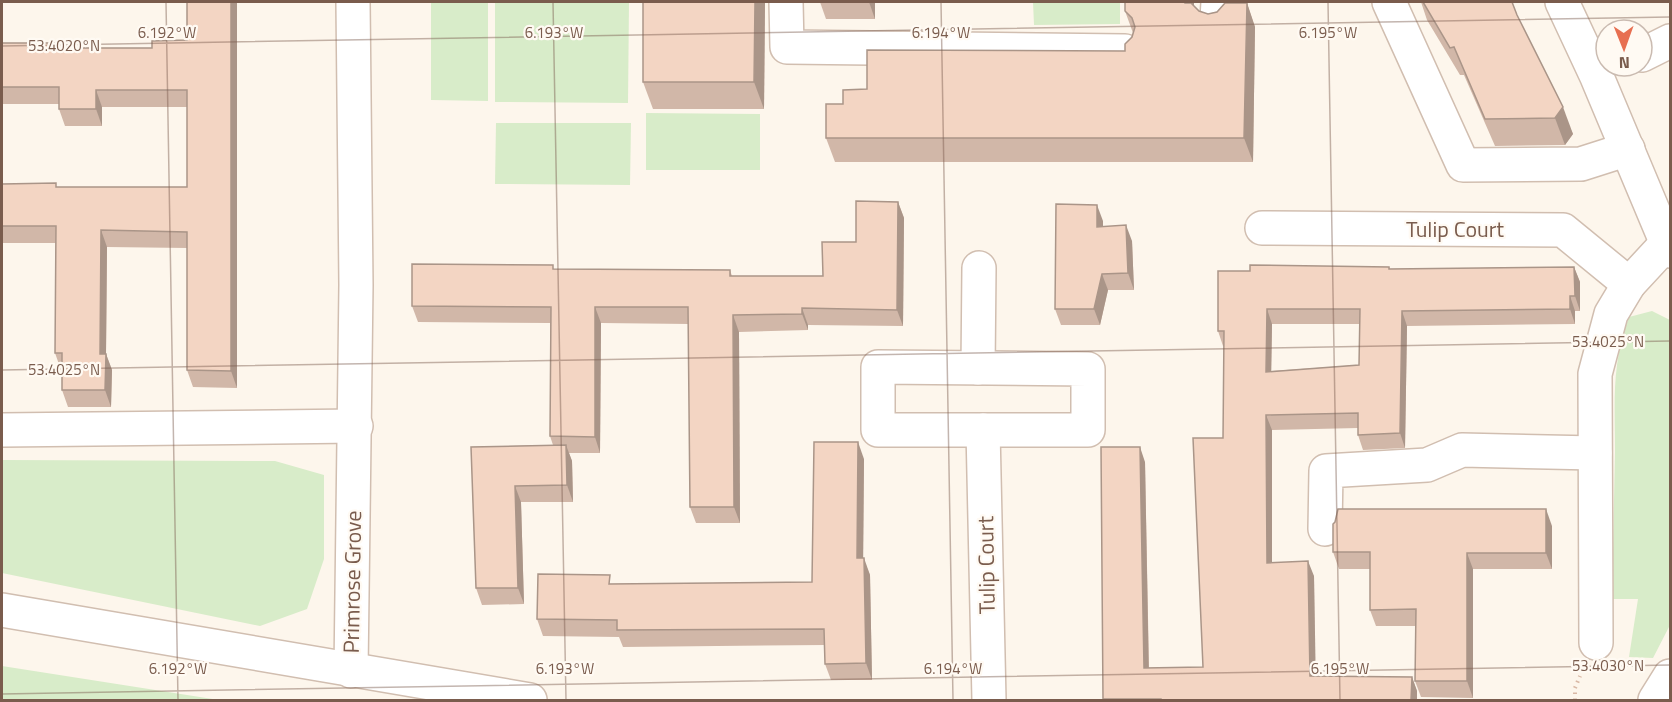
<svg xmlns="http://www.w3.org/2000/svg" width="1672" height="702" font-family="'Titillium Web',sans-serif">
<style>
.green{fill:#d8ecc9}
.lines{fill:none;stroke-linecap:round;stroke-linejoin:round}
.minor-casing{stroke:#d1beb0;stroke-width:36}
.path{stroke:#d9b8a5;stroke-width:4;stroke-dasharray:1.5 4.5;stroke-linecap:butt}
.minor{stroke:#fff;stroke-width:33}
.wall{fill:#d1b7a8;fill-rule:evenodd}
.shaded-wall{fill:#aa9588}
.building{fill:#f3d5c3;stroke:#aa9588;stroke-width:1.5;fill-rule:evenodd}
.ticks{fill:none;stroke:#7a5c4d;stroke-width:1.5;stroke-opacity:0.45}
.labels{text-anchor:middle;stroke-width:4.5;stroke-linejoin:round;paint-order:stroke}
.street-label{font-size:22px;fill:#7a5c4d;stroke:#fffaf3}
.ticks-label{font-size:15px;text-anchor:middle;fill:#7a5c4d;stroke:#fffaf3;stroke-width:4.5;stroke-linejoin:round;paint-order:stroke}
</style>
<rect width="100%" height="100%" fill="#fdf6ec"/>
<g class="green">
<polygon points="431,2 488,2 488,101 431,100"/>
<polygon points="495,2 629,2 628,103 495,102"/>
<polygon points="1033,2 1120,2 1120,24 1034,25"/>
<polygon points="646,113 760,114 760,170 646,170"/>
<polygon points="496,123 631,123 630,185 495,184"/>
<path d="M1652 311 1670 320V625L1653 658 1629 657 1638 599H1612C1613 550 1614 501 1615 452 1615 403 1611 365 1629 317Z"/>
<polygon points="2,460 275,461 324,475 324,559 307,609 260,626 2,573"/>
<polygon points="2,666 219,700 2,700"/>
</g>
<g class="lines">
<g class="minor-casing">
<g id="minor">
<polyline points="786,2 787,47 1125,51"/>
<polyline points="1389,2 1463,165 1581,164 1628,149"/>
<polyline points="1562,2 1597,77 1670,251"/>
<polyline points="1217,19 1218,2"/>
<polyline points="1642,55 1670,41"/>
<polyline points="1262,228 1563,230 1629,284"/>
<polygon points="878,367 1088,369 1088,430 878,430"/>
<polyline points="978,368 979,268"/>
<polyline points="2,430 356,426"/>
<polyline points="983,430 989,700"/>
<polyline points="1325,529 1326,471 1427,465 1462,450 1595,453"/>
<polyline points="2,610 530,700"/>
<polyline points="1596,643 1595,374 1611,314 1629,284 1667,243"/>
<polyline points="351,671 356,285 353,2"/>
<polyline points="1655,700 1670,676"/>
</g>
</g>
<polyline class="path" points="1575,700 1575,688 1580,676"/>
<use href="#minor" class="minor"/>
</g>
<g class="wall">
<polygon points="765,2 764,109 653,109 643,82"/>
<polygon points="820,2 875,2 875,19 826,19"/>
<polygon points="1125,2 1194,2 1194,6 1199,11 1208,14 1247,3 1255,27 1253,162 835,162 826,138 843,104 867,89 1125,51 1133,33 1125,11"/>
<polygon points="1421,2 1512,2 1517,15 1573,134 1565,145 1495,146 1464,75 1460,75 1427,20"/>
<polygon points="187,40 237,388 193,387 187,370 187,248 107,247 106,354 112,370 111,407 68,407 62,390 62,370 61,370 55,353 56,243 2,243 2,184 57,187 187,187 187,107 102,107 102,126 65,126 59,109 59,104 2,104 2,43 59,43 61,48 152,48"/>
<polygon points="898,202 904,218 903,326 808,325 808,330 739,332 740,523 696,523 690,507 689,324 601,323 600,453 569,453 572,461 573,502 521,502 524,604 482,605 476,588 471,447 553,445 550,436 550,323 418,322 412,306 555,269 730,270 732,276 823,276 856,242"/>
<polygon points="1103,221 1103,227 1132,241 1134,290 1108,290 1100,325 1061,325 1055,309"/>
<path d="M1389 267 1390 269 1574 267 1580 282V311H1575V324L1407 326 1405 448 1363 450 1358 435V428L1272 430V563L1314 576 1315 676 1412 677 1417 691V700H1103V699L1145 462 1149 668 1203 667 1223 438 1224 346H1223L1218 331 1250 271ZM1272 324H1360L1359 365 1271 371Z"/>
<polygon points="864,459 863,558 870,575 872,680 831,680 825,664 825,645 623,647 619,637 543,636 537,619 613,584 812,582"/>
<polygon points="1552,526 1552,569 1473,569 1473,698 1421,697 1415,681 1416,626 1376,626 1370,610 1370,569 1339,569 1333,552"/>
</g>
<g class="shaded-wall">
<polygon points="231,2 237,2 237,388 231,371"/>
<polygon points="755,2 765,2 764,109 754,82"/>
<polygon points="869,2 875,2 875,19"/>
<polygon points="1185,2 1194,2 1194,27"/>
<polygon points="1247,3 1255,27 1253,162 1244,138"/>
<polygon points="96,90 102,107 102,126 96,109"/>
<polygon points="1563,107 1573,134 1565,145 1555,118"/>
<polygon points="898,202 904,218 903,326 897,310"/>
<polygon points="1097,205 1103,221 1103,243 1097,227"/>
<polygon points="1126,225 1132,241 1134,290 1128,273"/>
<polygon points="101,230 107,247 106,354 112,370 111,407 105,390 100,354"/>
<polygon points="1574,267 1580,282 1580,311 1575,296"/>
<polygon points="1102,274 1108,290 1100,325 1094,309"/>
<polygon points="1570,296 1575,311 1575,324 1570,309"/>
<polygon points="595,307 601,323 600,453 595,437"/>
<polygon points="802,308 808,325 808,330 802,314"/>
<polygon points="1267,309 1272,324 1271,387 1266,372"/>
<polygon points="1402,311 1407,326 1405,448 1400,433"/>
<polygon points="733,315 739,332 740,523 734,507"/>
<polygon points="1266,415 1272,430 1272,578 1267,563"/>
<polygon points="858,442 864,459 863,575 857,558"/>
<polygon points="566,445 572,461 573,502 567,485"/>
<polygon points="1140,447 1145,462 1149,683 1144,668"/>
<polygon points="515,486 521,502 524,604 518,588"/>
<polygon points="1546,509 1552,526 1552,569 1546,553"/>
<polygon points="1467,553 1473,569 1473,698 1467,681"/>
<polygon points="864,558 870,575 872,680 866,663"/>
<polygon points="1308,561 1314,576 1316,691 1310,676"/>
<polygon points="1412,677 1417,691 1417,700 1411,700"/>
</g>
<g class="building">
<polygon points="187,2 231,2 231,371 187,370 187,232 101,230 100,354 106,354 105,390 62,390 62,353 55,353 56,226 2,226 2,184 56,183 56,187 187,187 187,90 96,90 96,109 59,109 59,87 2,87 2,43 59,43 59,48 152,48 152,41 187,40"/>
<polygon points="643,2 755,2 754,82 643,82"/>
<polygon points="1125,2 1185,2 1185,3 1191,3 1199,11 1208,14 1217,12 1225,3 1247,3 1244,138 826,138 826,104 843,104 843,90 867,89 867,50 1125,51 1125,44 1132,37 1135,27 1132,18 1125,11"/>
<polygon points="1423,2 1512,2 1517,15 1563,107 1555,118 1485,119 1454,47 1450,48"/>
<polygon points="856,201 898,202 897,310 802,308 802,314 733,315 734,507 690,507 688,307 595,307 595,437 550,436 551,307 412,306 412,264 553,265 553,269 730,270 730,276 823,276 822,242 856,242"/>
<polygon points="1056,204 1097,205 1097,227 1126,225 1128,273 1102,274 1094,309 1055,309"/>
<path d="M1250 265 1389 267V269L1574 267 1575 296H1570V309L1402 311 1400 433 1358 435V413L1266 415 1267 563 1308 561 1310 676 1412 677 1411 700H1161V699H1103L1101 447H1140L1144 668 1203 667 1193 438H1223L1224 331H1218V271H1250ZM1267 309H1360L1359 365 1266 372Z"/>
<polygon points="814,442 858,442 857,558 864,558 866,663 825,664 824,629 617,630 617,620 537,619 538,574 610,575 609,584 812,582"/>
<polygon points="566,445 567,485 515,486 518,588 476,588 471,447"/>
<polygon points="1338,509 1546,509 1546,553 1467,553 1467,681 1415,681 1416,609 1370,610 1370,552 1333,552 1333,524 1335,522"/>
</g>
<path class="ticks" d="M166 2 178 700M553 2 566 700M941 2 953 700M1328 2 1340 700M2 46 1670 17M2 370 1670 341M2 694 1670 665"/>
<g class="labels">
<g class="street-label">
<text x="1455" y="237">Tulip Court</text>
<text transform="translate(986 565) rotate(-91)" y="8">Tulip Court</text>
<text transform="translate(352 582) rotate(-89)" y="8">Primrose Grove</text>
</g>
</g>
<g class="ticks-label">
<text x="167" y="38">6.192°W</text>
<text x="554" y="38">6.193°W</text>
<text x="941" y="38">6.194°W</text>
<text x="1328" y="38">6.195°W</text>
<text x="64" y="51">53.4020°N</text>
<text x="1608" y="347">53.4025°N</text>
<text x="64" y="375">53.4025°N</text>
<text x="1608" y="671">53.4030°N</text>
<text x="178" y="674">6.192°W</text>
<text x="565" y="674">6.193°W</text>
<text x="953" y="674">6.194°W</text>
<text x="1340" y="674">6.195°W</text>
</g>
<rect width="1672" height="702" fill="none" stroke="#7a5c4d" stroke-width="6"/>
<g transform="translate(1624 48) rotate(179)"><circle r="28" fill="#fffaf3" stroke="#cabbb1" stroke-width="1.5"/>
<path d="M0-4.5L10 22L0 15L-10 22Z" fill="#e76f51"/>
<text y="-9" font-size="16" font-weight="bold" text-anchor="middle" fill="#7a5c4d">N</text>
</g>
</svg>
